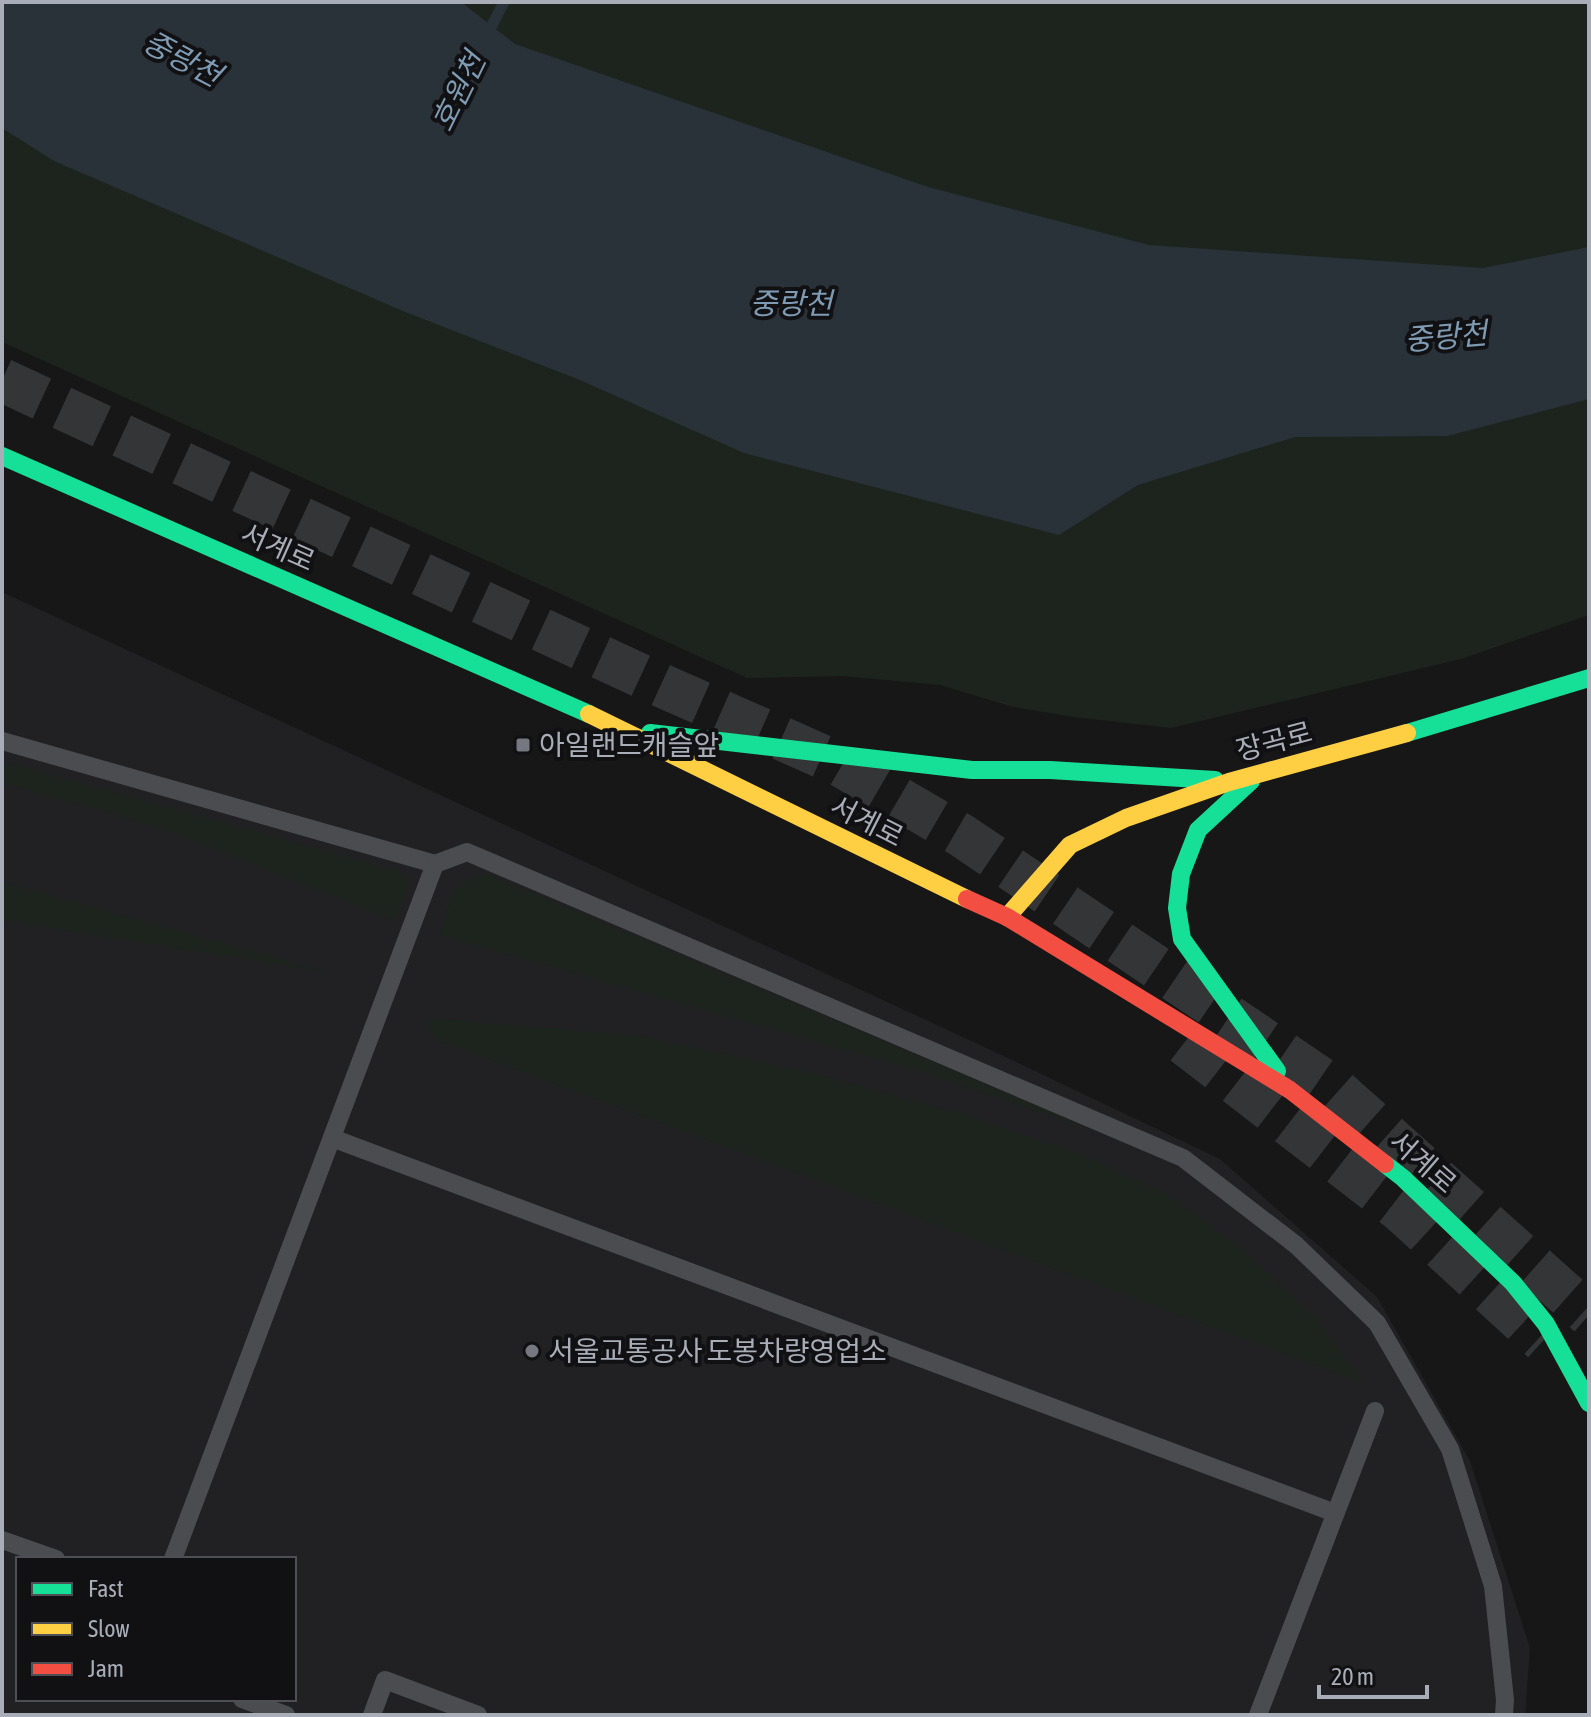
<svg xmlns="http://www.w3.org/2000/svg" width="1591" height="1717" font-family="'Asap Condensed','Noto Sans KR',sans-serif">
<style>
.built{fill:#212123;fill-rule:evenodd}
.green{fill:#1d241e}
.water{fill:#2a3239}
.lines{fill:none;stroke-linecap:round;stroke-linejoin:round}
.stream{stroke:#2a3239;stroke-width:11}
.highway-tunnel{stroke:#343537;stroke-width:44;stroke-dasharray:44 22;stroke-linecap:butt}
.lane{stroke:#4b4c50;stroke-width:18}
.fast{stroke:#16e098;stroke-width:18}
.slow{stroke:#ffcf43;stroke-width:18}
.jam{stroke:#f24e42;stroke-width:18}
.poi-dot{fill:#757880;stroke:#111113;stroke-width:3}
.labels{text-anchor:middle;stroke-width:8;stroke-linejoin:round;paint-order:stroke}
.street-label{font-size:28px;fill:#a8adb8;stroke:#111113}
.poi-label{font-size:28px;fill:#a8adb8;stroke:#111113;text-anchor:start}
.water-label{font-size:30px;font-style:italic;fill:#7f9bb3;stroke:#111113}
</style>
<rect width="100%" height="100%" fill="#171717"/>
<path class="built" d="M2 592 993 1051 1220 1159 1377 1297 1470 1461 1530 1648 1525 1715H2ZM18 1559H294V1699H18Z"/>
<g class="green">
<polygon points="2,2 1589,2 1589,615 1461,659 1171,728 1074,717 1013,707 940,685 842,676 747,678 2,342"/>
<polygon points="2,761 398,871 407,879 407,889 394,920 186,837 115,814 2,783"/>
<path d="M488 874 1097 1131 925 1073 440 935C451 902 449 878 488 874Z"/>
<polygon points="2,882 332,973 2,920"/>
<polygon points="428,1018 641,1036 809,1072 973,1117 1085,1156 1165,1193 1238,1246 1316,1318 1363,1383 440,1041 428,1031"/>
</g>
<polygon class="water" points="2,2 461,2 515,44 928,187 1149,245 1483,268 1589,247 1589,399 1447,436 1295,437 1138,485 1059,535 744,453 580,380 403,311 54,161 2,128"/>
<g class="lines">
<polyline class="stream" points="486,37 504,2"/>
<g class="highway-tunnel">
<polyline points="2,380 665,687 837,763 961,835 1333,1087 1589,1315"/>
<polyline points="1184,1043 1400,1210 1543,1341"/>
</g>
<g class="lane">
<polyline points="2,741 435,864 467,852 1183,1158 1296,1245 1377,1323 1450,1449 1493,1586 1505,1700 1504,1715"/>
<polyline points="332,1138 1335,1513"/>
<polyline points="2,1540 56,1559"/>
<polyline points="173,1559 435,864"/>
<polyline points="242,1699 286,1715"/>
<polyline points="372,1715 385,1680 478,1715"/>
<polyline points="1258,1715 1375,1411"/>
</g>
<g class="fast">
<polyline points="2,456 589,714"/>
<polyline points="650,733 972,770 1050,770 1215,780"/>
<polyline points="1407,733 1589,678"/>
<polyline points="1251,781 1198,830 1181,874 1177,908 1182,939 1277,1071"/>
<polyline points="1385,1164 1403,1178 1513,1283 1546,1324 1589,1403"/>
</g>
<g class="slow">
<polyline points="589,714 967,899"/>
<polyline points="1007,917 1070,845 1126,818 1229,782 1407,733"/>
</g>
<polyline class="jam" points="967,899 1007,917 1290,1090 1385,1164"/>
</g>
<g class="poi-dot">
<rect x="515" y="737" width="16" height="16" rx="4"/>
<circle cx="532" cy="1351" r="8"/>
</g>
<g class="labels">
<g class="street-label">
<text transform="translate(278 547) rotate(24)" y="10">서계로</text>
<text transform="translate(1274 741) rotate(-15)" y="10">장곡로</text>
<text transform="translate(867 821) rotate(27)" y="10">서계로</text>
<text transform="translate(1423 1162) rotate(41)" y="10">서계로</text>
</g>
<g class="poi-label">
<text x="539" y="755">아일랜드캐슬앞</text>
<text x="548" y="1361">서울교통공사 도봉차량영업소</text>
</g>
<g class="water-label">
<text transform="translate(182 59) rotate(28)" y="10">중랑천</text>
<text transform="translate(459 92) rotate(-64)" y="10">호원천</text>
<text x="791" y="314">중랑천</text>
<text transform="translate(1446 337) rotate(-5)" y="10">중랑천</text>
</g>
</g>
<rect width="1591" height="1717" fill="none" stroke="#a8adb8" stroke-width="8"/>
<rect x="16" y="1557" width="280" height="144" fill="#111113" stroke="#4d4f55" stroke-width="2"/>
<rect x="32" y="1583" width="40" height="12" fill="#16e098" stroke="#4d4f55" stroke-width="2"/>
<text x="88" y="1597" font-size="24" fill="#a8adb8">Fast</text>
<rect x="32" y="1623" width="40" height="12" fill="#ffcf43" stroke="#4d4f55" stroke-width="2"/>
<text x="88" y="1637" font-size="24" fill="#a8adb8">Slow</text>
<rect x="32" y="1663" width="40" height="12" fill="#f24e42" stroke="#4d4f55" stroke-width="2"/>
<text x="88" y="1677" font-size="24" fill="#a8adb8">Jam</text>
<path d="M1319 1685v12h108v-12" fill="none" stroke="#a8adb8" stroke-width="4"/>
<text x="1331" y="1685" font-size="24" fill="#a8adb8" stroke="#111113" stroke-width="6" paint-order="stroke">20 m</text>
</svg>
